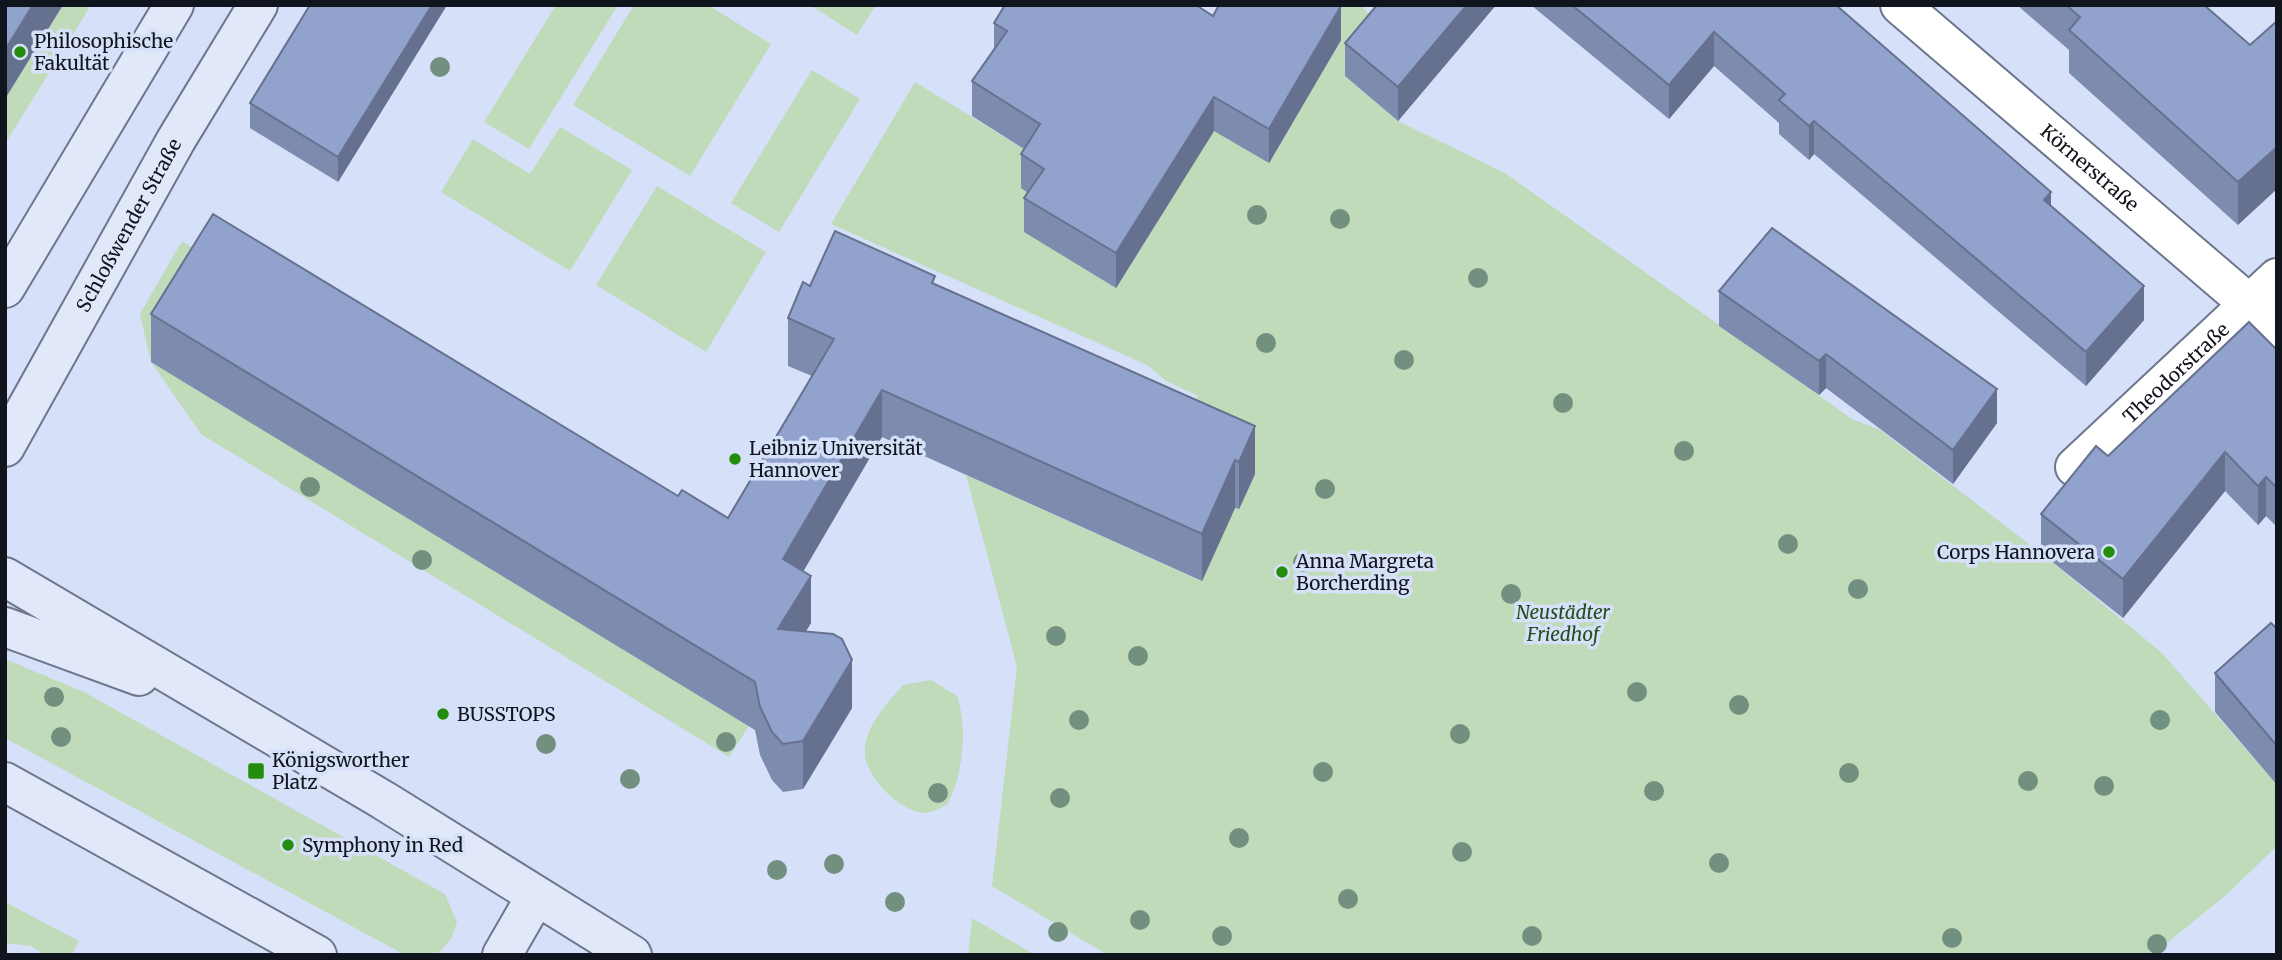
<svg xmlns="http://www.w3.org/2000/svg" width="2282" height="960" font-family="Merriweather,serif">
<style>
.green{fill:#bfdbba}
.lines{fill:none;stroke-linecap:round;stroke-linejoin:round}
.street-casing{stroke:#6d768c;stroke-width:42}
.secondary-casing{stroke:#6d768c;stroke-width:42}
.street{stroke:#fff;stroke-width:38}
.secondary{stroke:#e1e8fa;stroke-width:38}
.tree{fill:#72907f}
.wall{fill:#7d8baf}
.shaded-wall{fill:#66718f}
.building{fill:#91a2cc;stroke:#66718f;stroke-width:2}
.poi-dot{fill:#248d0d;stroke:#d6e1f9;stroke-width:2.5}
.labels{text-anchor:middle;stroke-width:7;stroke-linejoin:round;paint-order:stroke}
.poi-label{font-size:19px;fill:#10141c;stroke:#d6e1f9;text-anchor:start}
.street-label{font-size:19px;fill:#10141c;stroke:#d6e1f9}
.park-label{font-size:19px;font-style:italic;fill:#214e1b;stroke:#d6e1f9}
</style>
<rect width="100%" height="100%" fill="#d6e1f9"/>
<g class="green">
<polygon points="63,5 91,5 5,144 5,99"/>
<polygon points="556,5 618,5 529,149 484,122"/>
<polygon points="634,5 708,5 771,44 690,176 573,105"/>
<polygon points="810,5 876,5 857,35"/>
<polygon points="1283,5 1360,5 1385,29 1345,76 1398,121 1505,173 1852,419 1880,430 2041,553 2162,653 2277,785 2277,846 2226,895 2152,955 1108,955 992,886 1017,667 966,475 1201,581 1235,508 1239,509 1178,440 1198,396 1166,381 1147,365 831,224 915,82 1040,159"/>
<polygon points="812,70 860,99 779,232 731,203"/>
<polygon points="560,127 632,170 570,271 441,192 473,139 530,174"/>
<polygon points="657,186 766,252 706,352 596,285"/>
<polygon points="182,241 213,261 749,726 729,757 201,434 151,362 140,314"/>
<polygon points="5,659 84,692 445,894 457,922 451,939 440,952 405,955 5,738"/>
<path d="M931 680 957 696C968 727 963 776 947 805 941 807 933 812 927 813 902 814 866 778 865 754 864 726 887 704 903 685Z"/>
<polygon points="5,902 79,941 72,955 45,955 31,946 5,943"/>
<polygon points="972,918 1035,955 968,955"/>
</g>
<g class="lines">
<g class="street-casing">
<g id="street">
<path id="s1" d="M1900 5 2248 303 2277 334"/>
<path id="s2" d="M2075 467 2277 278"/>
</g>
</g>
<g class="secondary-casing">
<g id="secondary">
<polyline points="5,288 174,5"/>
<path id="s3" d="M5 447 176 140 258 5"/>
<polyline points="5,577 383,800 632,955"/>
<polyline points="5,627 139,676"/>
<polyline points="5,782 317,955"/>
<polyline points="502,955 536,896"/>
</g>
</g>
<use href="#street" class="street"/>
<use href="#secondary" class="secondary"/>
</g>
<g class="tree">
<circle cx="440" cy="67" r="10"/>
<circle cx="1257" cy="215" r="10"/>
<circle cx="1340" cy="219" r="10"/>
<circle cx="1478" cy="278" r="10"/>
<circle cx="1266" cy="343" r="10"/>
<circle cx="1404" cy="360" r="10"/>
<circle cx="1563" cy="403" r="10"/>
<circle cx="1684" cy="451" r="10"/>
<circle cx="310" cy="487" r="10"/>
<circle cx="1325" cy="489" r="10"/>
<circle cx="1788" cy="544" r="10"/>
<circle cx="422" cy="560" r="10"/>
<circle cx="1303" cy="562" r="10"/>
<circle cx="1858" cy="589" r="10"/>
<circle cx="1511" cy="594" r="10"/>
<circle cx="1056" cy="636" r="10"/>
<circle cx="1138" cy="656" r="10"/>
<circle cx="1637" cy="692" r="10"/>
<circle cx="54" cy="697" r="10"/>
<circle cx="1739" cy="705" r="10"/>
<circle cx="1079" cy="720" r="10"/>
<circle cx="2160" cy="720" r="10"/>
<circle cx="1460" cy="734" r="10"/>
<circle cx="61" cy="737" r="10"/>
<circle cx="726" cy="742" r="10"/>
<circle cx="546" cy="744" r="10"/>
<circle cx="1323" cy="772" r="10"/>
<circle cx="1849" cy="773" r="10"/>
<circle cx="630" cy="779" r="10"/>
<circle cx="2028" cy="781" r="10"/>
<circle cx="2104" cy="786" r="10"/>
<circle cx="1654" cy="791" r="10"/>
<circle cx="938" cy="793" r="10"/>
<circle cx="1060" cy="798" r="10"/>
<circle cx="1239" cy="838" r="10"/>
<circle cx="1462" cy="852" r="10"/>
<circle cx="1719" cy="863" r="10"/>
<circle cx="834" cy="864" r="10"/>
<circle cx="777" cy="870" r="10"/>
<circle cx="1348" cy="899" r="10"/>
<circle cx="895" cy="902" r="10"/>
<circle cx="1140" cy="920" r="10"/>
<circle cx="1058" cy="932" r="10"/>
<circle cx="1222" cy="936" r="10"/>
<circle cx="1532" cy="936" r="10"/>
<circle cx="1952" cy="938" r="10"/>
<circle cx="2157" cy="944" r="10"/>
</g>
<g class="wall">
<polygon points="310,5 447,5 338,182 250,128 250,103"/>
<polygon points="1496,5 1398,121 1345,76 1345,43"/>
<polygon points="1531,5 1836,5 2051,206 2144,320 2086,386 1814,154 1809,160 1779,134 1779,123 1714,66 1669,119"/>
<polygon points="2017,5 2204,5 2250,45 2238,225 2069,73 2069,50"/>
<polygon points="1213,16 1341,40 1269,163 1214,131 1116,288 1024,232 1024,198 1028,193 1021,188 1021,154 1024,149 972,116 972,81 994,49 994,23"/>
<polygon points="935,285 1255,426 1255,474 1239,509 1235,508 1202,581 882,437 803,571 811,623 806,631 852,708 803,789 783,792 772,780 760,755 755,730 151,362 151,314 678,496 728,518 812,376 788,366 788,318 810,286"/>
<polygon points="1719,291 1997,423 1953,484 1826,388 1819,395 1719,326"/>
<polygon points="2277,350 2277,527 2266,516 2258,525 2225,491 2123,618 2041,553 2041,514 2108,456"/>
<polygon points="2277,629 2277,785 2215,712 2215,673"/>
</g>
<g class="shaded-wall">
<polygon points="33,5 63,5 5,99 5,50"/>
<polygon points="432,5 447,5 338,182 338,157"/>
<polygon points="1467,5 1496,5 1398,121 1398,87"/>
<polygon points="1341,6 1341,40 1269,163 1269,129"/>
<polygon points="1714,32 1714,66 1669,119 1669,85"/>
<polygon points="1214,97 1214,131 1116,288 1116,253"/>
<polygon points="1814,121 1814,154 1809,160 1809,126"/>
<polygon points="2277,147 2277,189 2238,225 2238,182"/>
<polygon points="2051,192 2051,226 2044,200"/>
<polygon points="2144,286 2144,320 2086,386 2086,352"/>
<polygon points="1826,354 1826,388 1819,395 1819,361"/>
<polygon points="1997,389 1997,423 1953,484 1953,450"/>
<polygon points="882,390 882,437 783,606 783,559"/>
<polygon points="1255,426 1255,474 1239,509 1239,462"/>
<polygon points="2225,452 2225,491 2123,618 2123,579"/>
<polygon points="1235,460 1235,508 1202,581 1202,534"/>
<polygon points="2266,477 2266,516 2258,525 2258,486"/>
<polygon points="811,576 811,623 778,676 778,629"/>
<polygon points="852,660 852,708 803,789 803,741"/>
</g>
<g class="building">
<polygon points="5,5 33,5 5,50"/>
<polygon points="310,5 432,5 338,157 250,103"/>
<polygon points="1005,5 1196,5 1213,16 1219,5 1341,6 1269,129 1214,97 1116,253 1024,198 1044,169 1021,154 1040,124 972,81 1007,31 994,23"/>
<polygon points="1377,5 1467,5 1398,87 1345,43"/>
<polygon points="1572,5 1836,5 2051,192 2044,200 2144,286 2086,352 1814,121 1809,126 1779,100 1785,94 1714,32 1669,85"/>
<polygon points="2066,5 2204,5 2250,45 2277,21 2277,147 2238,182 2069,30 2080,17"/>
<polygon points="213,214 678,496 682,490 728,518 834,339 788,318 803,282 810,286 835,231 935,276 932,283 1255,426 1239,462 1235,460 1202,534 882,390 783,559 811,576 778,629 833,634 842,639 852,660 803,741 783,744 772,732 760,707 755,682 151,314"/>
<polygon points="1772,228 1997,389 1953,450 1826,354 1819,361 1719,291"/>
<polygon points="2249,322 2277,350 2277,488 2266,477 2258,486 2225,452 2123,579 2041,514 2096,446 2108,456"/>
<polygon points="2271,623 2277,629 2277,746 2215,673"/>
</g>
<g class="poi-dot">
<circle cx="20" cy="52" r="7"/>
<circle cx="735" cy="459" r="7"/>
<circle cx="2109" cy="552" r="7"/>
<circle cx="1282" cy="572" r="7"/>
<circle cx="443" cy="714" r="7"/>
<rect x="247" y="762" width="18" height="18" rx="3.5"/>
<circle cx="288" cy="845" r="7"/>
</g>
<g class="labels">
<g class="poi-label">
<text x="34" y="48">Philosophische<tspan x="34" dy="22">Fakultät</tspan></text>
<text x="749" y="455">Leibniz Universität<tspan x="749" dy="22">Hannover</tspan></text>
<text x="2095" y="559" text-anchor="end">Corps Hannovera</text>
<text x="1296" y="568">Anna Margreta<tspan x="1296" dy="22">Borcherding</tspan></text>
<text x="457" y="721">BUSSTOPS</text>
<text x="272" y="767">Königsworther<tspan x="272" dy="22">Platz</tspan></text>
<text x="302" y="852">Symphony in Red</text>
</g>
<g class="street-label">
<text dy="7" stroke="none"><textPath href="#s1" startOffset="250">Körnerstraße</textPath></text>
<text dy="7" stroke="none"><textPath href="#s3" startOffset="254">Schloßwender Straße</textPath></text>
<text dy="7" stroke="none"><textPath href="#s2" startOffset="138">Theodorstraße</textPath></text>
</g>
<g class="park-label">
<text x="1563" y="619">Neustädter<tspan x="1563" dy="22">Friedhof</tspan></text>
</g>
</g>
<rect width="2282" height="960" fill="none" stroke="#10141c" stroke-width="14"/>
</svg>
